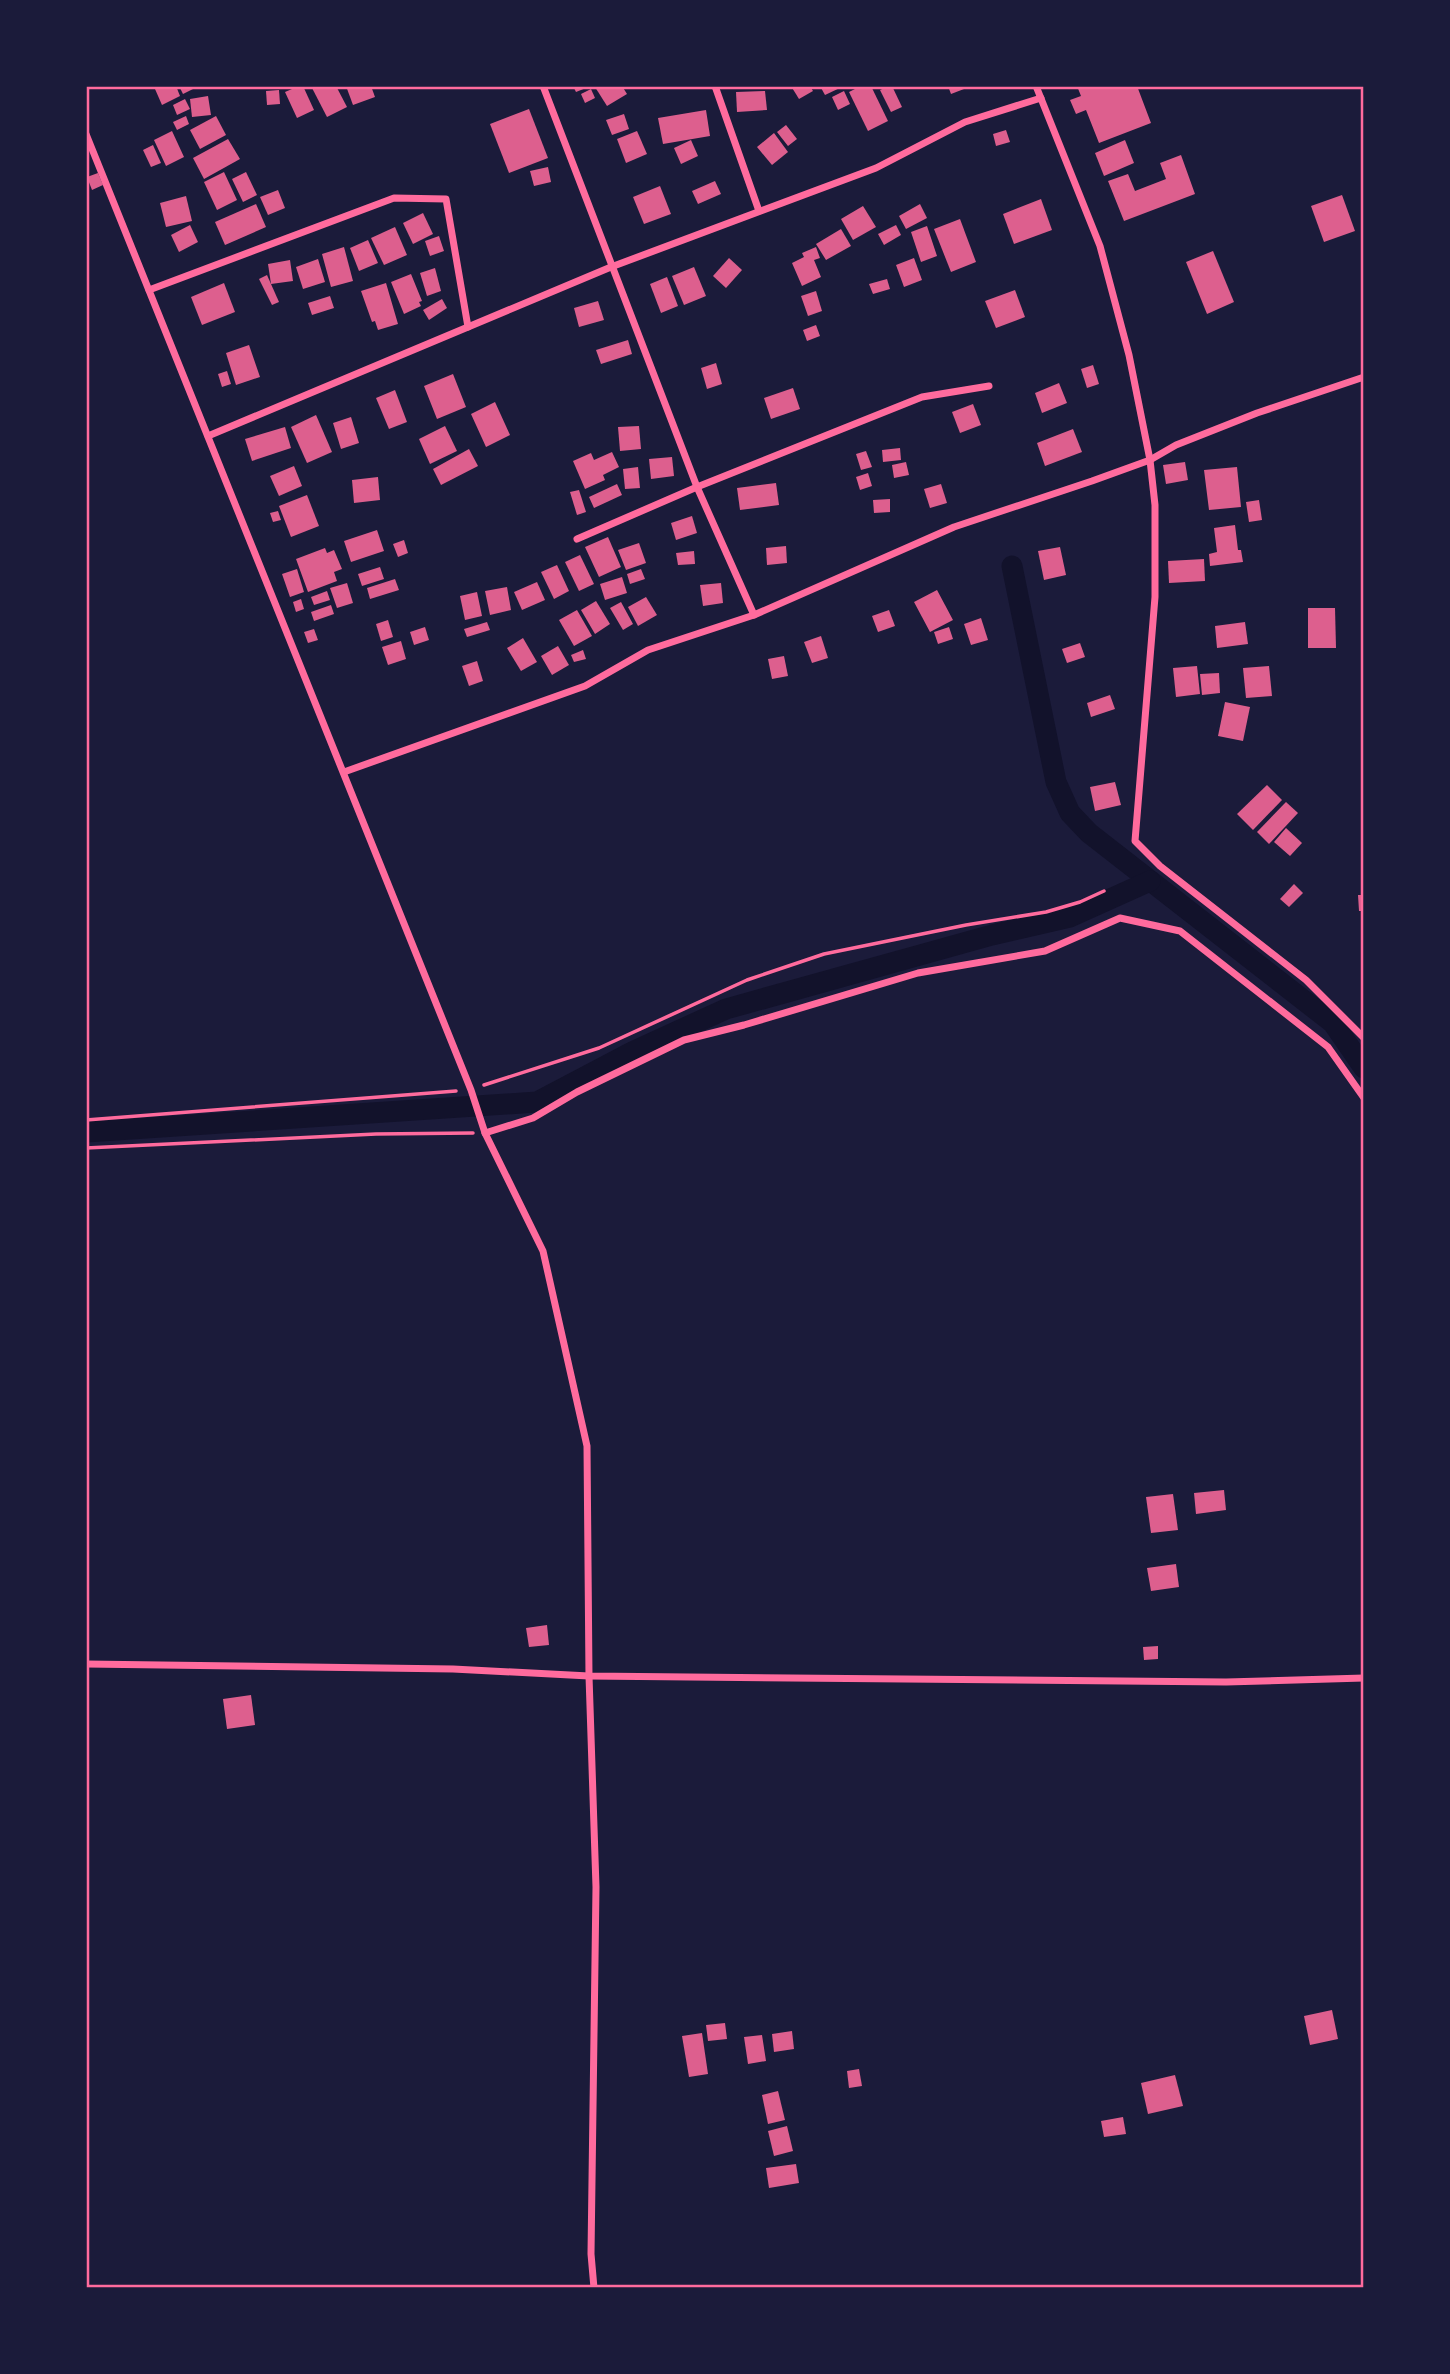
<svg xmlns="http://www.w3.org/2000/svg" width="1450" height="2374" font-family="'Crimson Pro',serif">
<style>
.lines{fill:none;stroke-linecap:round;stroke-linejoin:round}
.canal{stroke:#12122b;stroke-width:21}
.building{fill:#dd5f8e}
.path{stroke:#ff6b9d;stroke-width:3.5}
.minor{stroke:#ff6b9d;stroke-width:7}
.neatline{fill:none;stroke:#ff6b9d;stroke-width:2.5}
</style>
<rect width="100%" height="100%" fill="#1b1b3a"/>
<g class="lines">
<g class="canal">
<polyline points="1012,566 1056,782 1070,813 1089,833 1333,1023 1364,1068"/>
<polyline points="86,1132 537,1102 632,1052 726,1009 992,935 1070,917 1150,881"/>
</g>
</g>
<g class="building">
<polygon points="162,86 176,86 180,96 162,105 155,89"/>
<polygon points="179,86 199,86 183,94"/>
<polygon points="299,86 303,86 314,110 297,118 285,92"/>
<polygon points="311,86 336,86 347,107 327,117"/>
<polygon points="346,86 371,86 375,97 353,105"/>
<polygon points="573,86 585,86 586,88 576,92"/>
<polygon points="597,86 622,86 627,94 607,106 595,87"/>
<polygon points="791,86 810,86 813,91 799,99"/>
<polygon points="820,86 844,86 825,95"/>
<polygon points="861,86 871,86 888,121 868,131 849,92"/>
<polygon points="889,86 892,86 902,107 891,112 880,90"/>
<polygon points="948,86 962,86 964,89 951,94"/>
<polygon points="1077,86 1137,86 1151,123 1099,143 1086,110 1076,114 1070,100 1081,96"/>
<polygon points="591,89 595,98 585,103 581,94"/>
<polygon points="279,90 280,104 267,105 266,91"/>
<polygon points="765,91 767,110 737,112 736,92"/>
<polygon points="844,91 850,104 838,110 832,97"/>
<polygon points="208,96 211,115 192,117 190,99"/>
<polygon points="185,99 190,109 177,115 173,105"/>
<polygon points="529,109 548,158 509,173 490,124"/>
<polygon points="706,110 710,136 663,144 658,118"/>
<polygon points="624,114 629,129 612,135 606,120"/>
<polygon points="186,116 189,124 177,130 173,122"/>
<polygon points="216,116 226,135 200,149 190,130"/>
<polygon points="786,125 797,139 788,146 777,132"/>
<polygon points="1006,130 1010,142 996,146 993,134"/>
<polygon points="172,131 184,157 166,166 154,140"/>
<polygon points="637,131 647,154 626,163 617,139"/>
<polygon points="774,133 788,152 772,165 757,147"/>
<polygon points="228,139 240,159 204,179 193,158"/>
<polygon points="691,140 698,156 681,164 674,148"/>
<polygon points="1125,140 1134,163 1104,176 1095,153"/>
<polygon points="153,145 161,163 151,167 143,150"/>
<polygon points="1181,155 1195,194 1124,221 1108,181 1128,174 1135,191 1166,179 1160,163"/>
<polygon points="548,167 551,182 534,186 530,171"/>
<polygon points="224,172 237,200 217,210 204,182"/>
<polygon points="246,172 257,195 243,202 232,179"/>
<polygon points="98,173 103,185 92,190 87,177"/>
<polygon points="715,181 721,194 698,204 692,191"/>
<polygon points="660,186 671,214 644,224 633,197"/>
<polygon points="278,190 285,208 268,215 260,197"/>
<polygon points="1342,195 1355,231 1324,242 1311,206"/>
<polygon points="186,196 192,221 166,227 160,203"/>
<polygon points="1041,199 1052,230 1014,244 1003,214"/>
<polygon points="256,204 266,227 225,245 215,222"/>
<polygon points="920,204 927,218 906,229 899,216"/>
<polygon points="863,206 876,227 853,240 841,219"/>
<polygon points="423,213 433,234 413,244 403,223"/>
<polygon points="960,219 976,262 951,272 934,229"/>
<polygon points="190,225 198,242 179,252 171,235"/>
<polygon points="896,225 901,235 884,245 878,234"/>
<polygon points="927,226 937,256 921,262 911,232"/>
<polygon points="395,227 407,255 384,265 371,238"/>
<polygon points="841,229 851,246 826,260 816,244"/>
<polygon points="439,236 444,251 430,256 425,241"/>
<polygon points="368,240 378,263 359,271 350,248"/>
<polygon points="344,247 353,281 331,287 322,254"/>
<polygon points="816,247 820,258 814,260 821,277 802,286 792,263 804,257 802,253"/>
<polygon points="1213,251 1234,302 1207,314 1186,262"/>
<polygon points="729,258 742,270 726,288 713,276"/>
<polygon points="914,258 922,280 904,287 896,265"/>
<polygon points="318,259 325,282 303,289 296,267"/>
<polygon points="290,260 293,281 271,284 268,264"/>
<polygon points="694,267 706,296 684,305 672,276"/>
<polygon points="435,268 441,291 427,296 420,273"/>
<polygon points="411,274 422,301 419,302 421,306 404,314 391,282"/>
<polygon points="267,275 279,302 272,305 259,279"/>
<polygon points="667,277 678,306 661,313 650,284"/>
<polygon points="887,279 890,289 873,294 869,284"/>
<polygon points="224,283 235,312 202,325 191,297"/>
<polygon points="386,283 398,324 378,330 375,321 372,322 361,291"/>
<polygon points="1015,290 1025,317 996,328 985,301"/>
<polygon points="816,291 822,311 808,316 801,296"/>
<polygon points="330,296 334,308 312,315 308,303"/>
<polygon points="442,299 447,308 429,320 423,310"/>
<polygon points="598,301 604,320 579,327 574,308"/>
<polygon points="816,325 820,336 807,341 803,330"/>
<polygon points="628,340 632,354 601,364 596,350"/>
<polygon points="249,345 260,377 236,385 226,353"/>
<polygon points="716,363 722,384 707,389 701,368"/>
<polygon points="1093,365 1099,384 1087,388 1081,369"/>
<polygon points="227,371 231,384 222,387 218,374"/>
<polygon points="453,374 466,407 437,419 424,386"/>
<polygon points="1059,383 1067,403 1042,413 1035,393"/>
<polygon points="793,388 800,409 771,419 764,398"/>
<polygon points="395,390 407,422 389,429 376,398"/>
<polygon points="495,402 510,435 486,447 471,414"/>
<polygon points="973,404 981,425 960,433 952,412"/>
<polygon points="316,415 332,452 307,463 291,427"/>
<polygon points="351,417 359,443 341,449 333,423"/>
<polygon points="445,426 457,451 430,464 419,439"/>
<polygon points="639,426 641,449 620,451 618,427"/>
<polygon points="285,427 291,448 252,461 245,439"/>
<polygon points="1073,429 1082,452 1045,466 1037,443"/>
<polygon points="900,448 901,460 883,462 882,450"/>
<polygon points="469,449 478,466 441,485 433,469"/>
<polygon points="866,451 872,467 861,470 856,454"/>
<polygon points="612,452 619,467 603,475 605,480 585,489 573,461 591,453 594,460"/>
<polygon points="672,457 674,476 651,479 649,459"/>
<polygon points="906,462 909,475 894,478 892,465"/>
<polygon points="1185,462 1188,480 1166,484 1163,465"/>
<polygon points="294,466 302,486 279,496 270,476"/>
<polygon points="638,467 640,488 625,489 623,469"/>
<polygon points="1237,467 1241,507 1209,510 1204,470"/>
<polygon points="868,473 872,486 860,490 856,477"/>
<polygon points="378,477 380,500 354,503 352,480"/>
<polygon points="776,483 779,505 740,510 737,488"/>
<polygon points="617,484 622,495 594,508 589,497"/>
<polygon points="941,484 947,503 930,508 924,489"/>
<polygon points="579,490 586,512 577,515 570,492"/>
<polygon points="307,495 319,526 291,537 279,506"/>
<polygon points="890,499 890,512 874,513 873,500"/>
<polygon points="1259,500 1262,520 1249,522 1246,502"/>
<polygon points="278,511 281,520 273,522 270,513"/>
<polygon points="692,516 697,533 676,540 671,523"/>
<polygon points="1235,525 1238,550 1241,550 1243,562 1210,566 1209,554 1217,552 1214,528"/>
<polygon points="377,530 384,551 351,562 344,541"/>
<polygon points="608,537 621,567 599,577 585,547"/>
<polygon points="404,540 408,553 398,557 393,544"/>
<polygon points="639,543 646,563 626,570 618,550"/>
<polygon points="786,546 787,563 767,565 766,548"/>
<polygon points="1060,547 1066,575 1044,580 1038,551"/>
<polygon points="325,548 327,553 334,550 342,569 334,572 337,581 308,592 296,559"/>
<polygon points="694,551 695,564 678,565 676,553"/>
<polygon points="580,555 594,584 579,591 565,562"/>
<polygon points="1204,559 1205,581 1169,583 1168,561"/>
<polygon points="557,565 569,591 554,599 541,572"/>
<polygon points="380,567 384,579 362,586 358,574"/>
<polygon points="297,569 304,592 290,597 282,574"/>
<polygon points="641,569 645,579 630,584 627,574"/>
<polygon points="622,577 627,593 605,600 600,584"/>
<polygon points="395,579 399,590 370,599 367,588"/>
<polygon points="537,582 545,600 522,610 514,592"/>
<polygon points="347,583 353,603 337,608 330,588"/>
<polygon points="721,583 723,603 703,606 700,585"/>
<polygon points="507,587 511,610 490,615 485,591"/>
<polygon points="937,590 953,620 930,632 914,602"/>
<polygon points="327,591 330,600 314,605 311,597"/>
<polygon points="477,592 482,616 465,620 460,596"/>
<polygon points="646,597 657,615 638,626 628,607"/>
<polygon points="301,599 304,609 296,612 293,602"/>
<polygon points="596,601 610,624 595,634 581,610"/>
<polygon points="621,602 633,624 623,630 610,608"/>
<polygon points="331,605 334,614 314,621 311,612"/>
<polygon points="1308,608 1335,608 1336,648 1308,648"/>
<polygon points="577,610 592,636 574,646 559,620"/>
<polygon points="889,610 895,626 878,632 872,616"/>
<polygon points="981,618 988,640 971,645 964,624"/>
<polygon points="388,620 393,637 381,641 376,624"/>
<polygon points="487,622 490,630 467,637 464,629"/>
<polygon points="1245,622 1248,644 1217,648 1215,626"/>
<polygon points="425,627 429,640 414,645 410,632"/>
<polygon points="949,627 953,639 938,644 934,632"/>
<polygon points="314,629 318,640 308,643 304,632"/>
<polygon points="821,636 828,658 812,663 804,642"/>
<polygon points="523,638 537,662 521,671 507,648"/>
<polygon points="401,641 406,659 388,665 382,647"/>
<polygon points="1080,643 1085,657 1067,663 1062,649"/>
<polygon points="558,646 569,665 552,675 541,656"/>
<polygon points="583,650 586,659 574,662 571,655"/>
<polygon points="784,656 788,676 772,679 768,659"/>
<polygon points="477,661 483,681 469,686 462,666"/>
<polygon points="1197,666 1200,694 1176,697 1173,668"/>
<polygon points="1269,666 1272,696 1246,698 1243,668"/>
<polygon points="1219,673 1220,693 1202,695 1200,674"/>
<polygon points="1110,695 1115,709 1091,717 1087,703"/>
<polygon points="1225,702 1250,707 1243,741 1218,736"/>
<polygon points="1115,782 1121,805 1095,811 1090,787"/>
<polygon points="1267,785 1282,800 1253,830 1237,814"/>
<polygon points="1286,802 1298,813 1269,844 1257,832"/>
<polygon points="1286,828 1302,843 1290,856 1274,842"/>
<polygon points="1294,884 1303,893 1289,907 1280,899"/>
<polygon points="1358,895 1364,895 1364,911 1359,911"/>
<polygon points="1224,1490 1226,1510 1196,1514 1194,1493"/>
<polygon points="1173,1494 1178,1530 1151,1533 1146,1497"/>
<polygon points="1176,1564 1179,1587 1151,1591 1147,1568"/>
<polygon points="547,1625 549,1645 529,1647 526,1628"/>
<polygon points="1158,1646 1158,1659 1144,1660 1143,1647"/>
<polygon points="251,1695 255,1725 227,1729 223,1699"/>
<polygon points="1332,2010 1338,2039 1310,2045 1304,2016"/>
<polygon points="725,2023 727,2039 708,2041 706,2025"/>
<polygon points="792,2031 794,2049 774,2052 772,2034"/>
<polygon points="702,2033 708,2074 689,2077 682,2036"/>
<polygon points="762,2035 766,2061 748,2064 744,2037"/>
<polygon points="859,2069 862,2086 849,2088 847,2071"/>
<polygon points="1175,2075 1183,2106 1148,2114 1141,2083"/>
<polygon points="778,2091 785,2120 768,2124 762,2095"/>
<polygon points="1123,2117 1126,2134 1104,2137 1101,2121"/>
<polygon points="787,2126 793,2151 774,2156 768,2131"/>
<polygon points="796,2164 799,2183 769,2188 766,2168"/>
</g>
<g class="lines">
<g class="path">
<polyline points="484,1085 599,1048 747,980 824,954 966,925 1046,912 1080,902 1104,891"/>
<polyline points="86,1120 456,1091"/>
<polyline points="86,1148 376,1134 473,1133"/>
</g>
<g class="minor">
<polyline points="543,86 697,487 754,615"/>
<polyline points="715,86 759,211"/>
<polyline points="1036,86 1100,246 1129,355 1150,460 1155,505 1155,597 1135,841 1160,866 1306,980 1364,1038"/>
<polyline points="86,134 471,1090 485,1133 543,1251 587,1446 589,1676 596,1887 591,2254 594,2288"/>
<polyline points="149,290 394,198 446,199 468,327"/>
<polyline points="208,436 611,267 876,168 965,122 1041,98"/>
<polyline points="577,539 697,487 922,397 989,386"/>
<polyline points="344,772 585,686 648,650 754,615 954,527 1092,481 1150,460 1176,445 1257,413 1364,377"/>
<polyline points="485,1133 533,1118 577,1092 684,1040 744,1025 918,973 1045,951 1120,918 1180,931 1328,1047 1364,1098"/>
<polyline points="86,1664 453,1669 589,1676 1226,1682 1364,1678"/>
</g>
</g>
<rect width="1450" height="2374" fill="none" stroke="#1b1b3a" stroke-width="175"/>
<rect x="88" y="88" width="1274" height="2198" class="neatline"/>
</svg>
